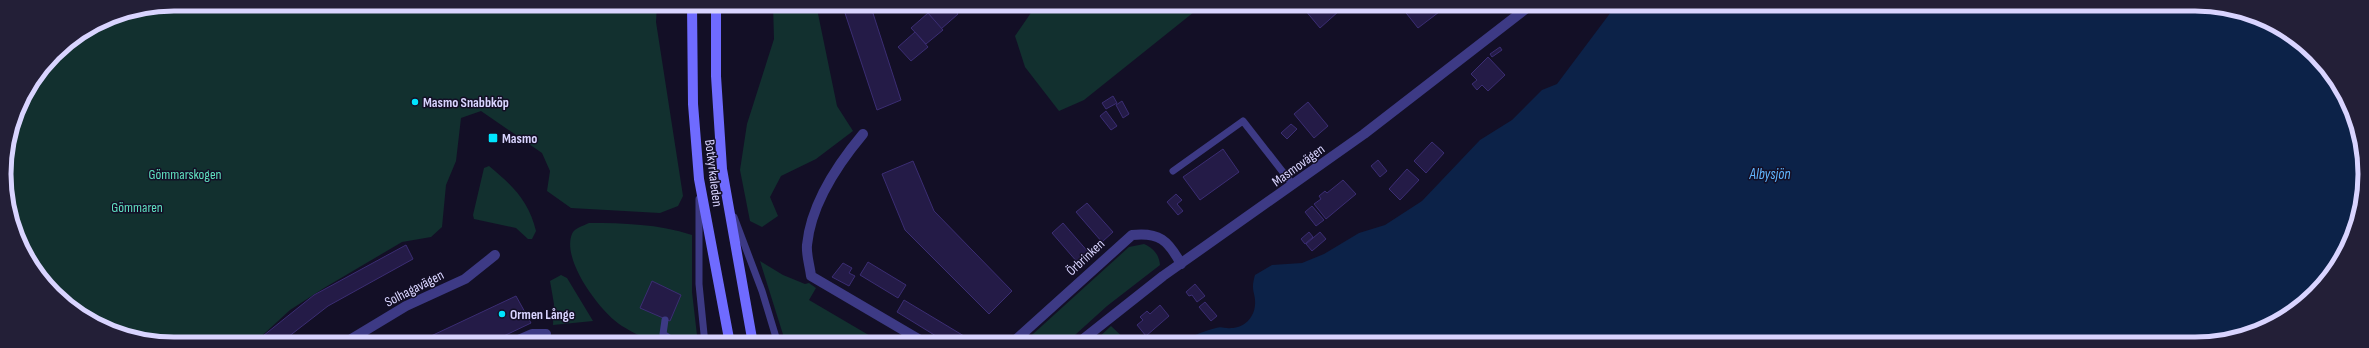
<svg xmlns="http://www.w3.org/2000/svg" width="2369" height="348" font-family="'Sofia Sans Condensed',sans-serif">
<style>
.green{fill:#12302f}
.water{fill:#0c2248}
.building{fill:#241b47;stroke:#3b2d73}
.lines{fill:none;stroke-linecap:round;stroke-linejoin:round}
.service{stroke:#3d3a85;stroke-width:7}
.minor{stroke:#3d3a85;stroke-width:10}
.secondary{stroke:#6f6bff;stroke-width:10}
.poi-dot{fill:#00e5ff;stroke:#130f26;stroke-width:1.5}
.labels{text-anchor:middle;stroke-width:3;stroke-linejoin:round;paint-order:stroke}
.poi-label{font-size:14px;font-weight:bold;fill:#d9d4ff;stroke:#130f26;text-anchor:start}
.street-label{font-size:14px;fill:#d9d4ff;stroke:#130f26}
.park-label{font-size:14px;fill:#5fe0c0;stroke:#130f26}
.water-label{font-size:15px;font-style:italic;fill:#62b6ff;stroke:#130f26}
.rim{fill:none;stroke:#d9d4ff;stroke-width:5}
</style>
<rect width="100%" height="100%" fill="#130f26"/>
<g class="green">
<polygon points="174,4 657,4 656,22 683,196 678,206 660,213 571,208 547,191 550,171 542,153 481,111 461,118 456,161 446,185 442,227 431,237 402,242 324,288 290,310 253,344 163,344 99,326 46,286 13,229 4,163 17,109 54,54 109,17"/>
<polygon points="773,4 816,4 837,106 853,131 816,159 781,176 770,197 778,216 762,227 750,221 740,170 747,124 774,39"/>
<polygon points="1037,4 1204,4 1084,100 1059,111 1025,67 1015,36"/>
<path d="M489 166C512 185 529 201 536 231L532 239H528L516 228 474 219 473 215 484 168Z"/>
<path d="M589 223C624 223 658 224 692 235V292L698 344C687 344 672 346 661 344 648 340 633 333 622 326 601 313 561 260 572 234 574 228 583 226 589 223Z"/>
<path d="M1144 244C1153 248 1159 254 1160 265L1107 306 1065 344H1022L1129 247Z"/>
<polygon points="760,261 783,275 805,284 809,283 816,288 809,300 884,344 835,344 830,340 828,344 786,344"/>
<polygon points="561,275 567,278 593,321 553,325 554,304 550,281"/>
<polygon points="1111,326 1130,344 1093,344 1093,343"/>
<polygon points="556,335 611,337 611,344 559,344"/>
</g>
<path class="water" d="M1617 4H2206L2270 22 2323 62 2356 120 2365 185 2348 249 2315 294 2270 327 2206 344H1176C1189 337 1201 332 1216 328 1222 326 1225 329 1231 328 1244 328 1254 318 1255 305 1256 292 1250 292 1255 275L1272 265 1302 263 1324 254 1359 233 1385 225 1422 201 1480 140 1512 120 1542 90 1557 84Z"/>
<g class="building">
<polygon points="842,4 870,4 901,100 877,110"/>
<polygon points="933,4 950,4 958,14 941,29 926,11"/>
<polygon points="1300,4 1333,4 1339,11 1320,28"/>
<polygon points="1399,4 1439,4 1443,9 1418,28"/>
<polygon points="928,13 943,30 926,44 911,28"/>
<polygon points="915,32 928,47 911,61 898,47"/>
<polygon points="1500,47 1502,50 1492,57 1490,54"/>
<polygon points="1488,57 1505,75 1488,91 1482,85 1477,90 1472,84 1477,80 1471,74"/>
<polygon points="1113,96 1117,103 1106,109 1102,103"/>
<polygon points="1122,101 1129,114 1123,118 1116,105"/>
<polygon points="1308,102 1328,126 1314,138 1294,114"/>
<polygon points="1106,111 1117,126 1111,130 1100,116"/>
<polygon points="1291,124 1297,129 1287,139 1281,133"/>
<polygon points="1432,142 1444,153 1426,173 1414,161"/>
<polygon points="1223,149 1239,172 1200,200 1183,177"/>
<polygon points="1378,160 1387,171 1380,177 1371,166"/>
<polygon points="913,161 934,211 1012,291 989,314 905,230 882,174"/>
<polygon points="1407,169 1419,180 1400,200 1389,189"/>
<polygon points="1343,180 1356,194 1326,219 1314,204 1321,199 1319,196 1325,191 1327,193"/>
<polygon points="1176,194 1182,200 1177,204 1183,211 1178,215 1167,202"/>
<polygon points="1087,203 1113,232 1102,242 1076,212"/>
<polygon points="1312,206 1324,220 1316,226 1305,212"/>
<polygon points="1063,223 1089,253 1078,263 1052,233"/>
<polygon points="1309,232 1313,237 1305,244 1301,239"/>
<polygon points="1320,232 1326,239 1312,251 1306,244"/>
<polygon points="406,245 413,259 328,306 279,344 253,344 314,295"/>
<polygon points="868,262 906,285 898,298 860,275"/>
<polygon points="843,263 852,268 849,273 855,276 849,286 832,277"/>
<polygon points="652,281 681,295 670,321 640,308"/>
<polygon points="1195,284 1205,296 1197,302 1192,295 1189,296 1186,292"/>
<polygon points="516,296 531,323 487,344 414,344"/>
<polygon points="904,300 964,336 960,344 949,344 897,312"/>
<polygon points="1205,302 1217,316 1211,321 1199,307"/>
<polygon points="1160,305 1169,316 1146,336 1137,325 1143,320 1140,317 1147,311 1150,314"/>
</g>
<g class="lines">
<g class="service">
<polyline points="1173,171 1243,121 1293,185"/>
<polyline points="699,199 699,284 705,344"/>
<polyline points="734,217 762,291 778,344"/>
<polyline points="665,320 663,334 669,338 672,344"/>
</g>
<g class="minor">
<path d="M863 134C837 165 811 204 807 245 806 255 810 266 811 276L927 344"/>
<polyline points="343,344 406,306 465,279 495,255"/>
<polyline points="509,344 532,334 546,334"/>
<path d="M1011 344 1132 235C1159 232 1168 240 1181 264"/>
<polyline points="1077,344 1163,276 1364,134 1532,4"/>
</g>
<g class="secondary">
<polyline points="692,4 693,104 699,179 730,344"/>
<polyline points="716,4 716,76 722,169 753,344"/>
</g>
</g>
<g class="poi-dot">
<circle cx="415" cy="102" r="4"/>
<rect x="488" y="133" width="10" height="10" rx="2"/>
<circle cx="502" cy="314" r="4"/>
</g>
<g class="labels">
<g class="poi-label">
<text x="423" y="107">Masmo Snabbköp</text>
<text x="502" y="143">Masmo</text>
<text x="510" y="319">Ormen Långe</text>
</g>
<g class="street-label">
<text transform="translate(1298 165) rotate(-36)" y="5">Masmovägen</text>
<text transform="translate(714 173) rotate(83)" y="5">Botkyrkaleden</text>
<text transform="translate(1085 257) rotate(-43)" y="5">Örbrinken</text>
<text transform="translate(414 288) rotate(-27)" y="5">Solhagavägen</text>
</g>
<g class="park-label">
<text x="185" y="179">Gömmarskogen</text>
<text x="137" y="212">Gömmaren</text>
</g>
<g class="water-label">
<text x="1770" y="179">Albysjön</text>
</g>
</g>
<path d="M0 0H2369V348H0ZM174 11H2195A163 163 0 0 1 2358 174V174A163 163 0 0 1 2195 337H174A163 163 0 0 1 11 174V174A163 163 0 0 1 174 11Z" fill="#231f37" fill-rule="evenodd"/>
<path class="rim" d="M174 11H2195A163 163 0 0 1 2358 174V174A163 163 0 0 1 2195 337H174A163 163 0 0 1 11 174V174A163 163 0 0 1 174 11Z"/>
</svg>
